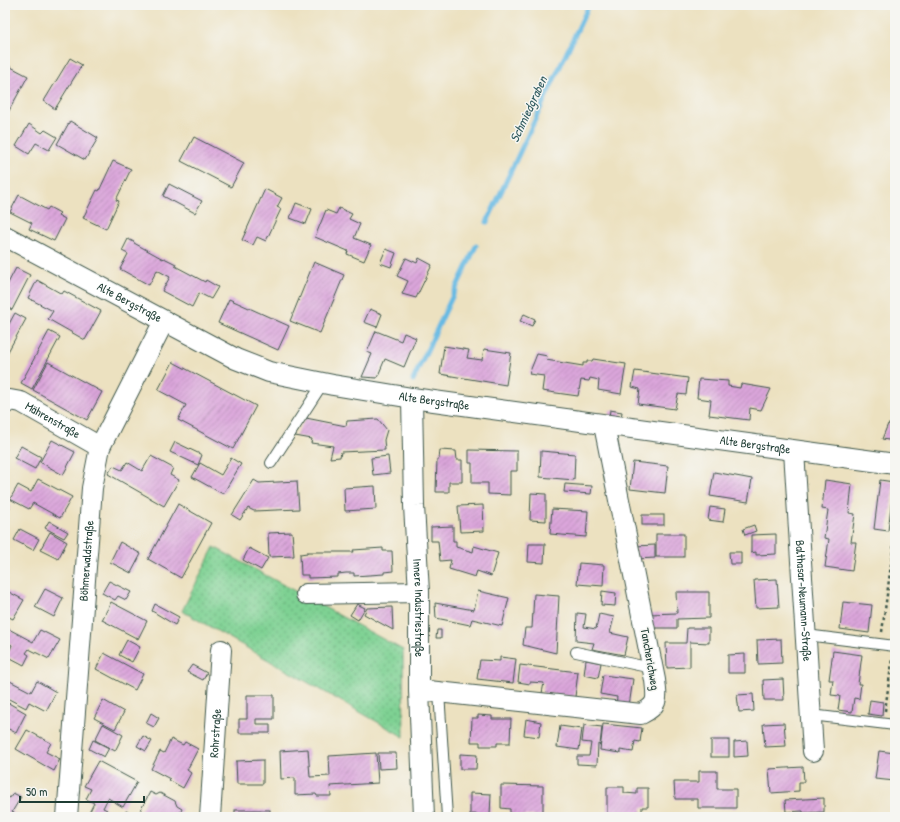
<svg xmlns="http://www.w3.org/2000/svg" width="900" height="822" font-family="'Patrick Hand',sans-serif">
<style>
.grass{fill:url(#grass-dots);stroke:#4e8764}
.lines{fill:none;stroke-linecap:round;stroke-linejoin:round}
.stream{stroke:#67bae3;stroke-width:5}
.building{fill:url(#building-hatch)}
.service-casing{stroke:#3e5649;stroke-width:12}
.minor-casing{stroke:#3e5649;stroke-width:22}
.path{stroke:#3e5649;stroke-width:2.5;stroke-dasharray:3 3;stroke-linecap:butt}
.service{stroke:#fff;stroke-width:10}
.minor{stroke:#fff;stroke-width:20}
.labels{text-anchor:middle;stroke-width:3;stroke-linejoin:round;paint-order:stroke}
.street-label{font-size:12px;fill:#1f3d34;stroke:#f6f6f2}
.water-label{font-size:13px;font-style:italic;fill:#315c60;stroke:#f6f6f2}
</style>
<defs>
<pattern id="grass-dots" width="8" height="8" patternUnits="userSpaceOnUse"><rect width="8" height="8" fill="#7ed193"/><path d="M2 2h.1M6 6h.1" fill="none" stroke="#67ab79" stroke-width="1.8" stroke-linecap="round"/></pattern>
<pattern id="building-hatch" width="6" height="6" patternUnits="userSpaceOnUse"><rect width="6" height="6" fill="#dba6db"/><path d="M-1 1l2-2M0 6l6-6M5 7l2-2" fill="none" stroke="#b188b2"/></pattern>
</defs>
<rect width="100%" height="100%" fill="#f6f6f2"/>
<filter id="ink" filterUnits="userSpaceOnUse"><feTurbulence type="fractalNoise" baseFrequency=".025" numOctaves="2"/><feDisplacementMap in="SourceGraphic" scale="8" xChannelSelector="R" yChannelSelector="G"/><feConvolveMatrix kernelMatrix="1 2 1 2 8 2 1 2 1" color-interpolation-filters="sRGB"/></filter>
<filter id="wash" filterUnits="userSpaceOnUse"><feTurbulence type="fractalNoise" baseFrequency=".012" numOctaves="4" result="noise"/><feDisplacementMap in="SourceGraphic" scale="16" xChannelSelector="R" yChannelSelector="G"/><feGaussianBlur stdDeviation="0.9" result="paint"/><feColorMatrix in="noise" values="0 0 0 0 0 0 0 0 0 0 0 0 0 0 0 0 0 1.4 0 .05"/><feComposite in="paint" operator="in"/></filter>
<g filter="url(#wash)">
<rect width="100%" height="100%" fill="#ece1c0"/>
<polygon class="grass" points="214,547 403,650 404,737 182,611"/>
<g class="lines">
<g class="stream">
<polyline points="487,222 589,5"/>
<polyline points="413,380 476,246"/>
</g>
</g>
<g id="blocks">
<g class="building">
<polygon points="70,58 82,65 55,109 44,101"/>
<polygon points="5,64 28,76 5,118"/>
<polygon points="70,121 98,138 85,160 57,144"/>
<polygon points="29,124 42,133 45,130 57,137 49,150 36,143 29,154 16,146"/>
<polygon points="194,137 244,163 231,187 181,161"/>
<polygon points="113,161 131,169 116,200 119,201 106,229 83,218 97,190 99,191"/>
<polygon points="169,184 202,201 195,213 163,196"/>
<polygon points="265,189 282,198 277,207 281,209 266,241 257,237 253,245 242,240"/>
<polygon points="19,195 47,210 49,207 60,213 58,215 65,219 54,241 29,229 32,223 10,212"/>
<polygon points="296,203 312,209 306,224 290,218"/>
<polygon points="339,208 352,214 349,219 360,224 354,238 371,245 364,261 347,254 348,251 315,237 326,210 336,214"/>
<polygon points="128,239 134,242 134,243 163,259 164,258 176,264 175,266 205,282 206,280 218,287 211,299 199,293 192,307 162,291 170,277 157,270 149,285 120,269 128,254 122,251"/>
<polygon points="386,249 396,253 391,267 380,263"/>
<polygon points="406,258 417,263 419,258 432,265 416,298 402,294 408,281 397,276"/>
<polygon points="314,262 344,275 320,333 290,321"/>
<polygon points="16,268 30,275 12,310 5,306 5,289"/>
<polygon points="37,280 62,294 64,291 101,311 85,340 48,319 53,311 28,298"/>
<polygon points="229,299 289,326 278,350 218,323"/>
<polygon points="370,309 382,314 377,327 364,322"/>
<polygon points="15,313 26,319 5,357 5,331"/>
<polygon points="524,314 535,319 532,326 520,321"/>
<polygon points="49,331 60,337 32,389 21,383"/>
<polygon points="376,331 401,341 404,333 416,338 404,367 385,359 377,378 362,377 372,354 367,352"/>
<polygon points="444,346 469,350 467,358 482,360 484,349 511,353 506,385 440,374"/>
<polygon points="537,354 547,356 546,360 583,366 583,363 587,363 587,361 592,361 593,359 626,364 621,394 598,390 599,380 590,378 589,381 581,380 578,396 542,391 544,376 529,374"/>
<polygon points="48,362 102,392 87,420 33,390"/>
<polygon points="173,362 256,406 233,449 178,420 186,405 158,390"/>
<polygon points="635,371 688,378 686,395 678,394 675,409 638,404 640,389 632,387"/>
<polygon points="699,379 728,381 728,386 740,388 741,384 771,389 761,410 750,408 749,420 709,415 711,400 697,398"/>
<polygon points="610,410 622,412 621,418 609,417"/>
<polygon points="306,418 346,426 347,421 378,419 387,430 384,440 385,450 341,452 340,457 330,458 333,446 311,443 312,439 295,436"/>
<polygon points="888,424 895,425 895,441 882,439"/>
<polygon points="52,440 75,452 63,475 40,462"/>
<polygon points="175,442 202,455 198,465 170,452"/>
<polygon points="21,446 41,457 35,469 14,458"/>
<polygon points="440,450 456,451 457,460 462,460 462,482 449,482 449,492 436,492 437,459 439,459"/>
<polygon points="469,450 517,451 517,471 510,471 510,495 488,494 488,483 472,483 472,463 469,463"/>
<polygon points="541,451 575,454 574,480 540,477"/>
<polygon points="151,456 173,468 170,475 179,480 164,506 108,474 113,466 122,470 127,462 142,471"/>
<polygon points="388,456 390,473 373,475 371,458"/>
<polygon points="231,458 241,464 223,494 192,477 200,463 221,475"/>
<polygon points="633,462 668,466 665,493 630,489"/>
<polygon points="714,472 752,479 748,502 710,496"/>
<polygon points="38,479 72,497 60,518 33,503 29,509 10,499 18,485 31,492"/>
<polygon points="254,480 259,483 297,481 299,509 254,511 248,508 240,520 232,515"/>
<polygon points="825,480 852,484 849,513 855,514 851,542 856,542 852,571 825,567 829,539 824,538 828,510 822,509"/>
<polygon points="880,480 894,482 888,531 874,529"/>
<polygon points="565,484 592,486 591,494 564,492"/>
<polygon points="375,486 376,509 345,511 344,488"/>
<polygon points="531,493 546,494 546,521 530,520"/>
<polygon points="5,504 10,507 5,516"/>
<polygon points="178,504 211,523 181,578 148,559"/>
<polygon points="483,505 484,531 460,532 458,506"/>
<polygon points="710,507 725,509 723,522 708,520"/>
<polygon points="552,509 588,511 586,537 550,534"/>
<rect x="642" y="515" width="22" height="10"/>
<polygon points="49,521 68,532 64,538 45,528"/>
<polygon points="754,525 756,531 745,535 743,529"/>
<polygon points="453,526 453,541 456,541 456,547 473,552 474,546 498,553 491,576 477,571 475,577 449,569 451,560 440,561 438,541 431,541 431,527"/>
<polygon points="20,529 39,539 33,550 14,540"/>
<polygon points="50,532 67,542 58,559 40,550"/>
<polygon points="292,532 294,556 269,557 268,533"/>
<rect x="656" y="534" width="28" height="23"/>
<polygon points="776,534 776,554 756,555 756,552 751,553 751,535"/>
<polygon points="120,542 141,554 131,573 110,562"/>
<polygon points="529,544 545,544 544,563 528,562"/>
<polygon points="655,545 655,558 637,559 635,546"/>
<polygon points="249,548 268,558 261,570 243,560"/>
<polygon points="383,548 383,551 392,551 393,571 384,572 384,574 354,576 354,573 346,573 338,574 338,577 308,578 308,575 301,575 300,554 307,553 307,552 354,552 353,550"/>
<polygon points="729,552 741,552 741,564 730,564"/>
<polygon points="579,563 604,565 603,586 577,584"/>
<polygon points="777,579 779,607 756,608 754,580"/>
<polygon points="109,581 131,592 126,600 118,596 115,600 102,593"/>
<polygon points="45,589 63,598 54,617 35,607"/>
<polygon points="5,590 24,600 13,619 5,615"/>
<polygon points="478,591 509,598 502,626 472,619 470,625 436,618 435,603 474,610"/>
<polygon points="602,591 616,593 615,606 601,605"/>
<polygon points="676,592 709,592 709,618 677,619 677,628 653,628 649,614 677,613"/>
<polygon points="534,594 559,596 556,653 523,645 525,628 532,628"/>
<polygon points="111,602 147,621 138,639 102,620"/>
<polygon points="843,602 872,605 869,633 840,629"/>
<polygon points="155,604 179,617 175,625 152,611"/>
<polygon points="357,604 365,608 358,620 350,615"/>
<polygon points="392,607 393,630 364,614 367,608"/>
<polygon points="577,613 586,614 584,627 596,629 599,614 614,617 610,633 628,637 624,655 592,649 594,643 576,641"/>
<polygon points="5,627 33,642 40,630 60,640 49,659 29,649 26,653 29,655 24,665 7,656 12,645 5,641"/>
<polygon points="687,628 709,628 709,643 690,642 690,667 667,668 666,643 686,643"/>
<polygon points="437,630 441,630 441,638 436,638"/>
<polygon points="781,639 782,663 758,664 757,640"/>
<polygon points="127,640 140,647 132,662 119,655"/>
<polygon points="833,651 862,655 858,684 861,684 859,699 854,698 852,712 838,710 840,696 831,695 833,680 829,680"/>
<polygon points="104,653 143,674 135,690 96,669"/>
<polygon points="745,654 745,673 728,673 728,655"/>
<polygon points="500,657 516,659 513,683 477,679 480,660 500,661"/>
<polygon points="586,660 601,663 598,678 584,675"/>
<polygon points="192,665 207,673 203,680 187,672"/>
<polygon points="520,665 578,672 575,697 542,693 544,683 530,682 530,684 518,682"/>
<polygon points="603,675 633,679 629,706 616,705 617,697 600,694"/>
<polygon points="783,679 784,700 764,700 763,680"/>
<polygon points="8,680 31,692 37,681 56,692 46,711 29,702 26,708 5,697 5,686"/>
<polygon points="753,694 754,711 739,712 737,695"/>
<polygon points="247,695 274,695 274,719 256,719 256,724 270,724 270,733 239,733 239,719 247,719"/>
<polygon points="103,700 124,712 115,729 94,718"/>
<polygon points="870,700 883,702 882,716 868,714"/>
<polygon points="5,701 26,713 16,733 5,727"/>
<polygon points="151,713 159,718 154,727 146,723"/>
<polygon points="478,715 492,716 492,719 511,719 510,743 497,743 497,746 480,746 480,742 471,742 472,718 478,718"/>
<polygon points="526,719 541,722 539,737 524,735"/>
<polygon points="784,723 786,746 765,747 763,724"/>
<polygon points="103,724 123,735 115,751 95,740"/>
<polygon points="603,724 642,728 640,742 635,741 633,752 620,750 620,753 600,750"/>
<polygon points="584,725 602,727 600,745 598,744 597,765 577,764 577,756 589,756 591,743 582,742"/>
<polygon points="560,726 582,729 579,750 557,747"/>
<polygon points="27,730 51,743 46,752 60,759 54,771 16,749"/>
<polygon points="143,736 152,741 146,751 137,746"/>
<polygon points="171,739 183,745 185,742 198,749 187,770 191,773 183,788 169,780 170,779 151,769 160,751 164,753"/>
<polygon points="93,740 109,748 104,757 89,749"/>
<rect x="711" y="740" width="18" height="17"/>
<polygon points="747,741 748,756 734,757 734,742"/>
<polygon points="308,749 310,777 330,776 329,756 376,753 378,783 330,786 331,796 317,796 316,794 295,795 295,778 281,779 280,751"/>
<polygon points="879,751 895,753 895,781 875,779"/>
<polygon points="378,753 396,753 397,768 379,769"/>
<polygon points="460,754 477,755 476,769 460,769"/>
<polygon points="263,760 263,784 237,784 236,761"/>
<polygon points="98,761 137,782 123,807 108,798 103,808 107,810 103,817 87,817 94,803 86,799 91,789 84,786"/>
<polygon points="803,767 804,782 799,782 799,791 771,793 769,769"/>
<polygon points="699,771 717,771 717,789 736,789 736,808 698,808 698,799 675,799 674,782 699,782"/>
<polygon points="501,785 543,786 543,816 510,816 510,809 501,808"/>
<polygon points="607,787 624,787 624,793 637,794 637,788 648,788 648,807 642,807 642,817 607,817"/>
<polygon points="150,792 156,795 160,793 175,801 177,806 182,809 178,817 139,817 138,815"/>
<polygon points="13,793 21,797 12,812 21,817 5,817 5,795 10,798"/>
<polygon points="470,793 491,794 490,815 470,814"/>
<polygon points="824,798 824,812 803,813 803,811 786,812 785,800"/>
<rect x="235" y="810" width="35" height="7"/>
<polygon points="126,811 137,817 122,817"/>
</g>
</g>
</g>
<g filter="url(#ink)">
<use href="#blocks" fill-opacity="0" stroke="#3e5649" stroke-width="1"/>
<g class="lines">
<g class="service-casing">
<g id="service">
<polyline points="271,463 323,383"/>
<polyline points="806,635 895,646"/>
<polyline points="576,652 652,668"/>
<polyline points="439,692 447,817"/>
<polyline points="811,715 895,725"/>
</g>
</g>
<g class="minor-casing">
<g id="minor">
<path id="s1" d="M5 236 236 359 269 372 333 385 412 398 895 464"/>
<path id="s2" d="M412 398 414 506 419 592V690L424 817"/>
<path id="s3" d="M5 404 10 400 21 402 100 447"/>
<path id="s4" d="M794 451 813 751"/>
<polyline points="306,594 419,592"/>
<path d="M419 690 641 714C659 705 657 699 655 680L604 425"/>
<path id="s5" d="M67 817 92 488 100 447 164 321"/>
<path id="s6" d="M210 817 221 650"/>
</g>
</g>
<g class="path">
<polyline points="882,632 895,535"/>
<polyline points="885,711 892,659"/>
</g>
<use href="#service" class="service"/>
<use href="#minor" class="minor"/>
</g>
</g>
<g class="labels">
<g class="street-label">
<text dy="4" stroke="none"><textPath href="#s1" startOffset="141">Alte Bergstraße</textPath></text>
<text dy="4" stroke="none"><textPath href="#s1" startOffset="465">Alte Bergstraße</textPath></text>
<text dy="4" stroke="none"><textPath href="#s3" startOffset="54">Mährenstraße</textPath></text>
<text dy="4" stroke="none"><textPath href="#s1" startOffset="789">Alte Bergstraße</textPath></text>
<text dy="4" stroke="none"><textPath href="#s5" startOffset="257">Böhmerwaldstraße</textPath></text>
<text dy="4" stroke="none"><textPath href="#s4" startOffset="150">Balthasar-Neumann-Straße</textPath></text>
<text dy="4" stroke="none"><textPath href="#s2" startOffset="210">Innere Industriestraße</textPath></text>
<text transform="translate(650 659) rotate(80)" y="4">Tancherichweg</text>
<text dy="4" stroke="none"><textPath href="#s6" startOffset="84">Rohrstraße</textPath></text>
</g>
<g class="water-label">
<text transform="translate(528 109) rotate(-65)" y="5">Schmiedgraben</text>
</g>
</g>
<rect width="900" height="822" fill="none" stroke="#f6f6f2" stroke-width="20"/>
<path d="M20 796v6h124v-6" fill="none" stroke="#1f3d34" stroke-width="2"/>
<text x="26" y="796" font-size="12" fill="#1f3d34" stroke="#f6f6f2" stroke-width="3" paint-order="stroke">50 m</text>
</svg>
